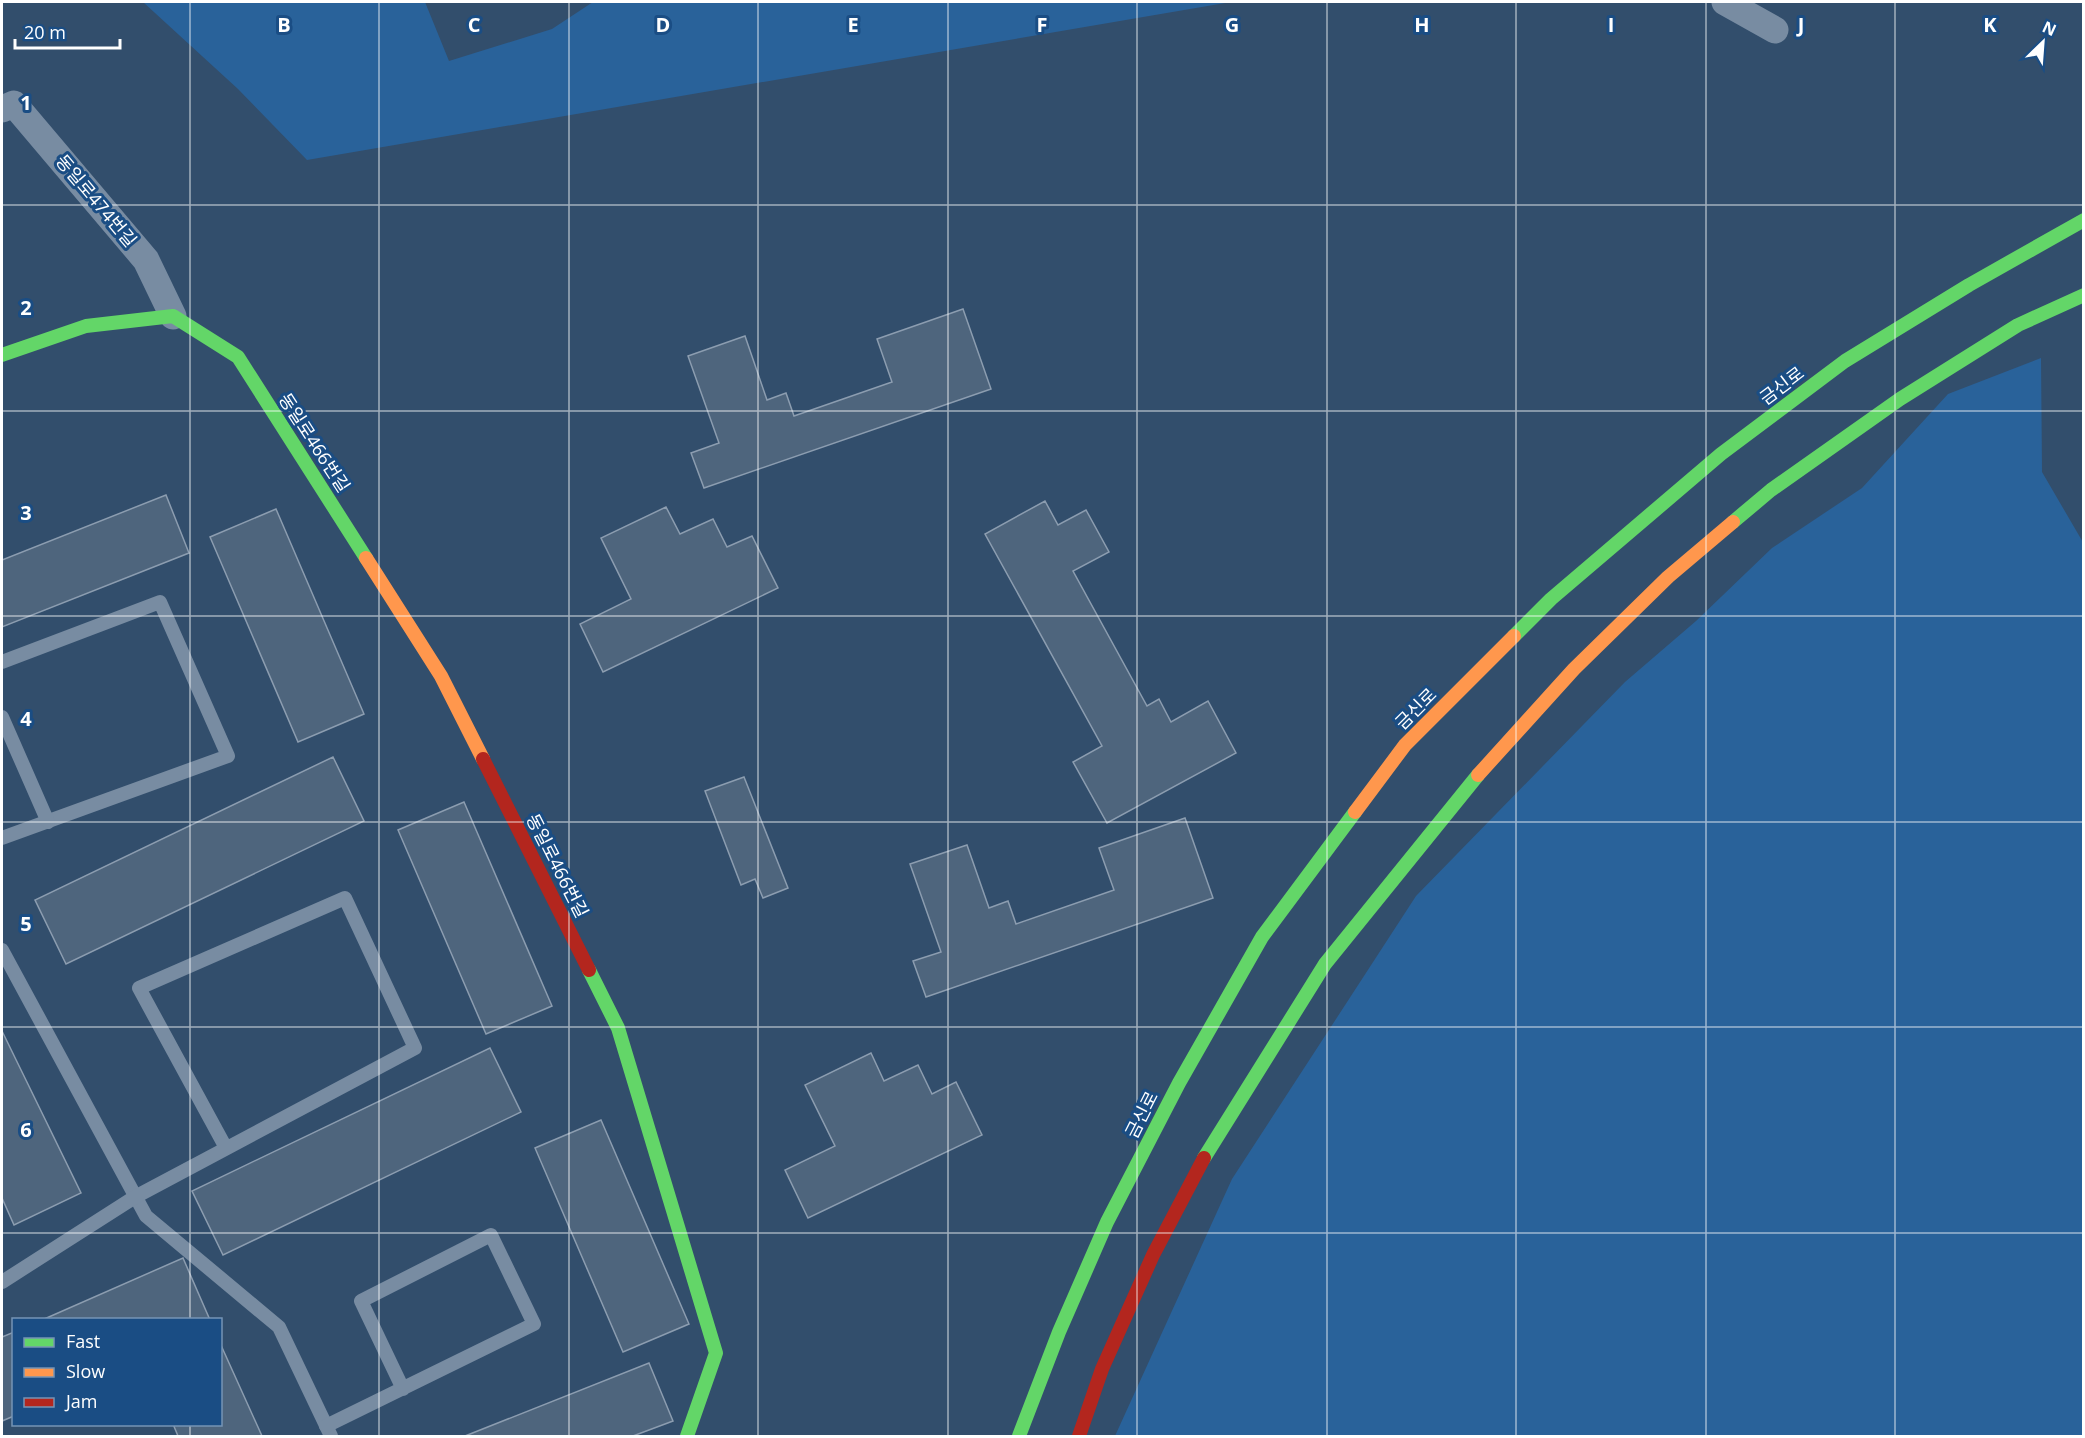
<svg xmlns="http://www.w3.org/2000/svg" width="2085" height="1438" font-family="'Open Sans','Noto Sans KR',sans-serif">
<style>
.green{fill:#29629a}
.building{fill:#4e657d;stroke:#8c9db0;stroke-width:1.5}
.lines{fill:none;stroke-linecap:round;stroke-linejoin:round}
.lane{stroke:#788ca2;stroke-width:14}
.street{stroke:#788ca2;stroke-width:27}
.fast{stroke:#63d668;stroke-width:14}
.slow{stroke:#ff974d;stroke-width:14}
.jam{stroke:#b3261e;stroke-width:14}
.grid{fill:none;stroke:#fff;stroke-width:1.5;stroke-opacity:0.55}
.labels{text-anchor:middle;stroke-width:6;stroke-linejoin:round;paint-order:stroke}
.street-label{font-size:18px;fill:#fff;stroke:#1a4d84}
.grid-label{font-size:20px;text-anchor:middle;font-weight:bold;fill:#fff;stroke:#1a4d84;stroke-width:6;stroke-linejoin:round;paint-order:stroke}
</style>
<rect width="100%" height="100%" fill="#324e6c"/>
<g class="green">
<polygon points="143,2 425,2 449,61 552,29 593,2 1231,2 307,160 238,89"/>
<polygon points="2041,358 2042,472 2084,544 2083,1436 1115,1436 1232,1179 1416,896 1625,682 1696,621 1772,548 1862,488 1948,394"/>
</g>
<g class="building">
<polygon points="963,309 991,389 704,488 691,453 719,443 688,356 745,336 767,400 786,393 794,416 892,382 877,339"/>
<polygon points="166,495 189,553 2,627 2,560"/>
<polygon points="1045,501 1058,525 1086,510 1109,552 1073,571 1147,706 1159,699 1171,722 1208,701 1236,753 1107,823 1073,762 1102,746 985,534"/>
<polygon points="666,507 680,534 713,519 727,547 752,536 778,588 603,672 580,624 631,599 601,538"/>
<polygon points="276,509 364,714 298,742 210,537"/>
<polygon points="333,757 364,821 66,964 35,900"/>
<polygon points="744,777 788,888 763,898 755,879 741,885 705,791"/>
<polygon points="464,802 552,1006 486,1034 398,830"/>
<polygon points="1185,818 1213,898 926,997 913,961 941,952 910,864 967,845 989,908 1008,901 1016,924 1114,890 1099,848"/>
<polygon points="2,1031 81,1193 14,1225 2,1198"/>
<polygon points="490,1048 521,1112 223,1255 192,1191"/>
<polygon points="871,1053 884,1081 918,1065 932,1094 956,1082 982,1135 808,1218 785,1170 835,1146 805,1085"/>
<polygon points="601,1120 689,1324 623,1352 535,1148"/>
<polygon points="183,1258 210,1320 42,1320"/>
<polygon points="14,1332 14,1416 2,1421 2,1337"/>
<polygon points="220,1343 262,1436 178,1436 173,1424 220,1424"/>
<polygon points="649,1363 673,1421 633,1436 465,1436"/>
</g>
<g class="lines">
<g class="lane">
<polyline points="2,662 160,602 228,756 2,838"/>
<polyline points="2,717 48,822"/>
<polyline points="2,950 146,1216 279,1327 331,1436"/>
<polyline points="2,1282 135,1197 415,1048 345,898 139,988 226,1148"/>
<polyline points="326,1426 534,1324 491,1235 361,1301 403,1389"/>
</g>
<g class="street">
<polyline points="1725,2 1775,30"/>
<polyline points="2,109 14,104 146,260 173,316"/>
</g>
<g class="fast">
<polyline points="2,355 86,326 173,316 238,357 366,558"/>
<polyline points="1733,522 1771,490 1900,399 2018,325 2084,295"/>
<polyline points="1514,636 1551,599 1721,454 1845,361 1969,285 2084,220"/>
<polyline points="589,970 618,1028 716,1353 687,1436"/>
<polyline points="1204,1158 1325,964 1478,775"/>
<polyline points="1019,1436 1059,1332 1107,1222 1179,1083 1262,937 1355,812"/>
</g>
<g class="slow">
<polyline points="366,558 441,676 483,759"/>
<polyline points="1478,775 1574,669 1668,577 1733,522"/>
<polyline points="1355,812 1405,745 1514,636"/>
</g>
<g class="jam">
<polyline points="483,759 589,970"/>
<polyline points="1079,1436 1102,1369 1153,1255 1204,1158"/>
</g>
</g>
<path class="grid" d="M190 2V1320M379 2V1436M569 2V1436M758 2V1436M948 2V1436M1137 2V1436M1327 2V1436M1516 2V1436M1706 2V1436M1895 2V1436M2 205H2084M2 411H2084M2 616H2084M2 822H2084M2 1027H2084M2 1233H2084M190 1424V1436"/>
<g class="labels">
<g class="street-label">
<text transform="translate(96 201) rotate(50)" y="6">동일로474번길</text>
<text transform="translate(1782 386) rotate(-37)" y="6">금신로</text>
<text transform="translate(314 443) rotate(57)" y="6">동일로466번길</text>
<text transform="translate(1416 709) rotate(-45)" y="6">금신로</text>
<text transform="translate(557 866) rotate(63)" y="6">동일로466번길</text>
<text transform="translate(1142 1115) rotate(-63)" y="6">금신로</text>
</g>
</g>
<g class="grid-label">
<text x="284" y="32">B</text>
<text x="474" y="32">C</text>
<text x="663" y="32">D</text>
<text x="853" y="32">E</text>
<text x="1042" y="32">F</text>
<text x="1232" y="32">G</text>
<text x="1422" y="32">H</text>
<text x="1611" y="32">I</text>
<text x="1801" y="32">J</text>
<text x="1990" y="32">K</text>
<text x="26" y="110">1</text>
<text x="26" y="315">2</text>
<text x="26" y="520">3</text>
<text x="26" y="726">4</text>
<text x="26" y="931">5</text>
<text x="26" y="1137">6</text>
</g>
<rect width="2085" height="1438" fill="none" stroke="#ffffff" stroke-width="6"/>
<rect x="12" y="1318" width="210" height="108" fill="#1a4d84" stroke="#7694b5" stroke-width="1.5"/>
<rect x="24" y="1338" width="30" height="9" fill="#63d668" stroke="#7694b5" stroke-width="1.5"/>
<text x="66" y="1348" font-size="18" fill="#ffffff">Fast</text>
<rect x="24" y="1368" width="30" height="9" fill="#ff974d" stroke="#7694b5" stroke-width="1.5"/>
<text x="66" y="1378" font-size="18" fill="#ffffff">Slow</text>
<rect x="24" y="1398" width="30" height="9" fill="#b3261e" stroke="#7694b5" stroke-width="1.5"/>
<text x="66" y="1408" font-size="18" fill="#ffffff">Jam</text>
<g transform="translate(2043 42) rotate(25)" stroke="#1a4d84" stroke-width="4.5" paint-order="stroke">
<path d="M0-4.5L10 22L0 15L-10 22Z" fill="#ffffff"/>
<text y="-9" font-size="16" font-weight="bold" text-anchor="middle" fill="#ffffff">N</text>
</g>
<path d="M15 39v9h105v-9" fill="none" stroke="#ffffff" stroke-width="3"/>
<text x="24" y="39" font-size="18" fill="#ffffff" stroke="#1a4d84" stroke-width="4.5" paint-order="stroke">20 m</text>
</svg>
